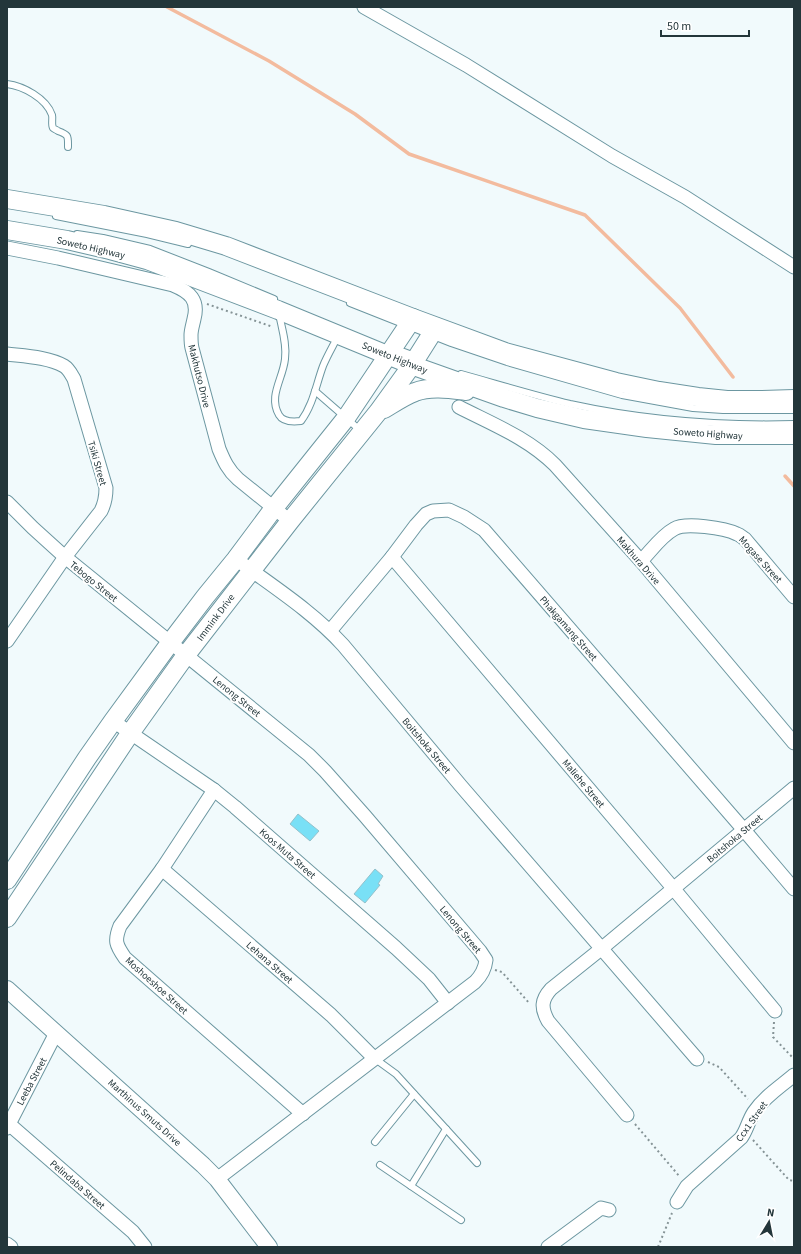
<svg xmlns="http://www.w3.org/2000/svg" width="801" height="1254" font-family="'Source Sans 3',sans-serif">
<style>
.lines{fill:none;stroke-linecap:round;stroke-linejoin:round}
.stream{stroke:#f3bb9e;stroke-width:3.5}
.building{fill:#79e0f6;stroke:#94c1cb}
.service-casing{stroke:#6c97a1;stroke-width:8}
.minor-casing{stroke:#6c97a1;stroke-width:15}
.tertiary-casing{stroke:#6c97a1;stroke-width:18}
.secondary-casing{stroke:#6c97a1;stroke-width:20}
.path{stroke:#859396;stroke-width:2;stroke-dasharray:2 3;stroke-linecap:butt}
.service{stroke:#fff;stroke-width:6}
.minor{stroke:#fff;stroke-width:13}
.tertiary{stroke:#fff;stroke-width:16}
.secondary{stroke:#fff;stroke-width:18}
.labels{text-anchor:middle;stroke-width:4;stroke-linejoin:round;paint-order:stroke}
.street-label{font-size:10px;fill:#23363a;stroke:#fff}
</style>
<rect width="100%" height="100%" fill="#f1fafc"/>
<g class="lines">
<g class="stream">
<polyline points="167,7 269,61 355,114 409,154 585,215 680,308 733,377"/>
<polyline points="785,476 794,486"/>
</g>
</g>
<g class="building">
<polygon points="298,814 319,831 310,841 290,824"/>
<polygon points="375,869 383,876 378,884 380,885 365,903 354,894"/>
</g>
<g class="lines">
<g class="service-casing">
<g id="service">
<path d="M7 84C23 86 46 98 52 115 53 119 51 124 53 128 54 129 57 130 58 131 69 135 68 136 68 147"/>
<polyline points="56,216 147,234 188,244"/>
<polyline points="77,234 103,238 150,249 209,272 274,299"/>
<polyline points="350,303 451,343 507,362 622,395 693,408 723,410 794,410"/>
<path d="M279 314C282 329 287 344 285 359 283 379 268 396 279 415 283 422 293 422 301 421 313 405 316 385 323 366 327 356 333 346 338 336"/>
<polyline points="396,349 415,356"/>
<path d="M461 374C497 384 533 395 570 404 643 420 719 426 794 424"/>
<polyline points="315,391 361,431"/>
<polyline points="374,1058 396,1074 477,1163"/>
<polyline points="375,1142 414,1094"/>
<polyline points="380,1165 461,1220"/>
<polyline points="411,1186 446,1129"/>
</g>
</g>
<g class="minor-casing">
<g id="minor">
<polyline points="364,7 466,65 612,156 685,197 794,267"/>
<path d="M7 248 58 258 173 285C190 292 199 300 194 319 193 324 191 330 191 335 191 339 191 344 192 348L219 449C224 461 228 470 238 479L290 521"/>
<path d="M7 354C24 356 49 357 64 366 69 369 71 374 74 379L106 488C106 497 105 503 101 511L65 557 7 641"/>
<path d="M459 407C492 424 528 438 555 465L641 561 794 743"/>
<path d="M7 502 33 528 65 557 309 755 325 771 365 816 480 951 486 960C485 969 482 975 475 982L217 1179"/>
<polyline points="392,557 673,888 775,1011"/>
<path d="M236 559C272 586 312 611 343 645L461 786 697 1059"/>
<path d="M641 561C651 551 661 536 674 529 685 522 725 528 737 534 740 535 742 537 745 539L794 597"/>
<polyline points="330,631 392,557 416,525 426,514 433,511 449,510 464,517 484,530 744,830 794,889"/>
<polyline points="113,721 214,790 235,807 396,948 429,979 448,1003"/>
<path d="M214 790 162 869 120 926C114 941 116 945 125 958L303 1114"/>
<polyline points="162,869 331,1015 374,1058"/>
<path d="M627 1115 548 1021C541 1008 541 1000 551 989L601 949 794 788"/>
<polyline points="9,1124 133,1232 145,1247"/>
<polyline points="7,1128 56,1033"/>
<path d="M677 1202 687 1186 741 1138C747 1130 748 1121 754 1112 764 1097 780 1087 794 1075"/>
<polyline points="7,1244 11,1247"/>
<polyline points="548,1247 601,1208 609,1210"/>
</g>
</g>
<g class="tertiary-casing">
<polyline id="tertiary" points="7,989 203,1165 217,1179 269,1247"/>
</g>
<g class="secondary-casing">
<g id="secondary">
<polyline points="7,199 104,215 176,231 226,246 413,318 505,352 616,382 659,391 698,397 727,400 761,400 794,399"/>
<polyline points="7,230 67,240 110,250 147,260 278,310 414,366 504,398 537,408 584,419 647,428 716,435 794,435"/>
<path d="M384 409C394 403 404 396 415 392 430 386 450 389 466 391"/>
<polyline points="7,880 87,758 113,721 170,643 205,597 236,559 274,508 346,418 413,318"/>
<polyline points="7,918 131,732 186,655 290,521 378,412 412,365 436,327"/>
</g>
</g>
<g class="path">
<polyline points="207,304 273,327"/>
<polyline points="495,970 502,972 529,1003 530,1003"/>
<polyline points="774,1022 773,1037 794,1059"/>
<polyline points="708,1062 719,1067 748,1099"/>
<polyline points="635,1124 680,1177"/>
<polyline points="753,1140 789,1180 794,1181"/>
<polyline points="658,1247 672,1213"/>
</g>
<use href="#service" class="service"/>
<use href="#minor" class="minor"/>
<use href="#tertiary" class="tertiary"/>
<use href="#secondary" class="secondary"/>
</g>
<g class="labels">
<g class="street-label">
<text transform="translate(91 247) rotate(13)" y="4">Soweto Highway</text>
<text transform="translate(395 357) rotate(22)" y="4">Soweto Highway</text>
<text transform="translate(200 376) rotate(76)" y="4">Makhutso Drive</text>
<text transform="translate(708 433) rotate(4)" y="4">Soweto Highway</text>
<text transform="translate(98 463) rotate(74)" y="4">Tsiki Street</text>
<text transform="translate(761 559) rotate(48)" y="4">Mogase Street</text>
<text transform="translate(639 560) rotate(49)" y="4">Makhura Drive</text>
<text transform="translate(94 581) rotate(39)" y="4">Tebogo Street</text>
<text transform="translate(215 617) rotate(-53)" y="4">Immink Drive</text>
<text transform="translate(569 628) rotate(49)" y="4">Phakgamang Street</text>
<text transform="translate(237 696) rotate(39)" y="4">Lenong Street</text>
<text transform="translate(427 745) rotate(50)" y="4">Boitshoka Street</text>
<text transform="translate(584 783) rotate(50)" y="4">Maliehe Street</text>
<text transform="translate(734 838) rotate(-40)" y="4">Boitshoka Street</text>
<text transform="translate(288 853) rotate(41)" y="4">Koos Muta Street</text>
<text transform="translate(461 929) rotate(50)" y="4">Lenong Street</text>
<text transform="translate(270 962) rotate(41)" y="4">Lehana Street</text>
<text transform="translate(157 985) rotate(42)" y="4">Moshoeshoe Street</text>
<text transform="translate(31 1081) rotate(-62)" y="4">Leeba Street</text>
<text transform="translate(145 1112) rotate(42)" y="4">Marthinus Smuts Drive</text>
<text transform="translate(751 1121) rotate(-55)" y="4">Ccx1 Street</text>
<text transform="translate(78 1184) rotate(41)" y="4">Pelindaba Street</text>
</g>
</g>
<rect width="801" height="1254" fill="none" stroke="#23363a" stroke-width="16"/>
<g transform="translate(769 1222) rotate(10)" stroke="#ffffff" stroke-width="3" paint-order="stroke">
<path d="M0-3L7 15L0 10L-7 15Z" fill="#23363a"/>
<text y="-6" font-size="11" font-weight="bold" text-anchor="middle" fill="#23363a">N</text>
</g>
<path d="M661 30v6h88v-6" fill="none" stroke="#23363a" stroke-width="2"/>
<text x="667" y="30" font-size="12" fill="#23363a" stroke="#ffffff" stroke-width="3" paint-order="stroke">50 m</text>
</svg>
